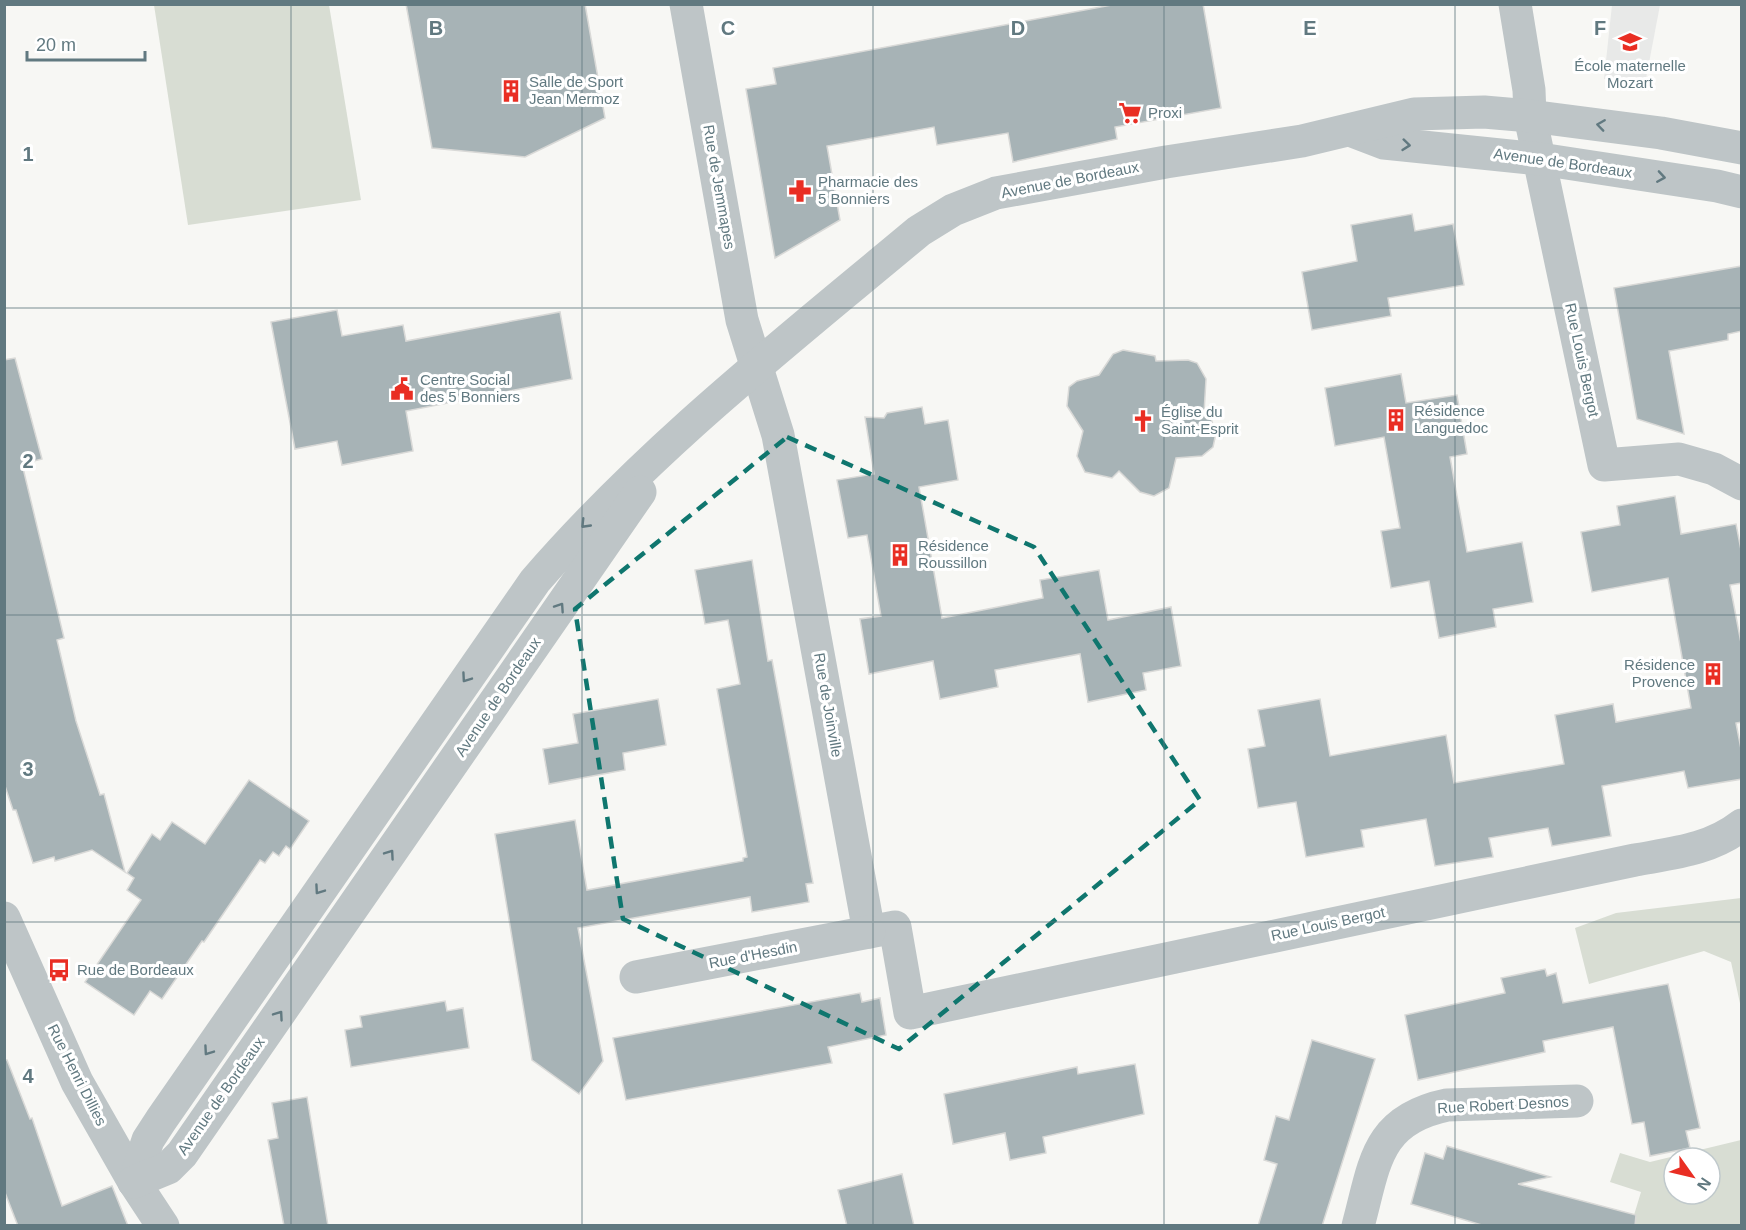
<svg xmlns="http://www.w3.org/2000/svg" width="1746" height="1230" font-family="Helvetica,sans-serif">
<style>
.built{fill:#e8e9e8}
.green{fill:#d8ddd3;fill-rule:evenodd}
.building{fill:#a7b3b6;stroke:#d9d9d7;stroke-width:1.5}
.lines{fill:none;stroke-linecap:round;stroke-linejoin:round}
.minor{stroke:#bec5c7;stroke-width:33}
.oneway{stroke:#617980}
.marked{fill:none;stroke:#0f766e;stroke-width:4.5;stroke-dasharray:12 8;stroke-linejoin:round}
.grid{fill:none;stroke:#617980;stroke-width:1.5;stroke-opacity:0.55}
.labels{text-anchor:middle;stroke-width:6;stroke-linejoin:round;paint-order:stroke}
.poi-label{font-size:15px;fill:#617980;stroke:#fff;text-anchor:start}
.street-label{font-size:15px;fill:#617980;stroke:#fff}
.grid-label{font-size:20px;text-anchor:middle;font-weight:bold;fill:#617980;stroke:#fff;stroke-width:6;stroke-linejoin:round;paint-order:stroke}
</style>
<rect width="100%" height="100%" fill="#f7f7f4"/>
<polygon class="built" points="1612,5 1660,5 1645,84 1604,79"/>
<g class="green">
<polygon points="154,5 329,5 361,200 188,225"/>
<polygon points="1741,898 1741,1008 1731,962 1704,951 1589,984 1575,928 1616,913"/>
<path d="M1741 1140V1225H1631L1641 1192 1610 1182 1620 1153 1650 1162ZM1674 1158H1710V1194H1674Z"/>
</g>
<g class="building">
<polygon points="406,4 585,4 605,118 525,157 432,148"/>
<polygon points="1117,4 1203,4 1221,108 1115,127 1117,139 1013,162 1008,133 937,145 934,127 827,146 840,220 775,258 746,89 776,84 773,68"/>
<polygon points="1412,214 1415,231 1453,224 1464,285 1388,298 1391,316 1312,330 1302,272 1357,261 1351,225"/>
<polygon points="1742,266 1742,331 1728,334 1728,340 1669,351 1684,434 1637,419 1614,288"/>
<polygon points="337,310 342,336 403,325 406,341 560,312 572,379 406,411 413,451 342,465 337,441 295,449 271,322"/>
<polygon points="1123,350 1155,356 1156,361 1188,360 1197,363 1206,379 1204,413 1209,413 1216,433 1213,447 1202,456 1176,458 1169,488 1154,496 1140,492 1119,471 1112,478 1085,472 1077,456 1083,431 1067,406 1069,387 1077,381 1099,375 1113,354"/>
<polygon points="15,358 42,459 22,464 64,638 57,640 76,721 100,795 104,794 125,872 92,850 55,861 54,857 33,863 16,810 13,810 4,783 4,360"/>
<polygon points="1401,374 1406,403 1457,395 1467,454 1450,457 1467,552 1522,542 1533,602 1493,609 1496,627 1439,638 1429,581 1391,588 1381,531 1400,528 1384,437 1335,446 1325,388"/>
<polygon points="922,407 925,424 948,420 958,480 919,487 942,618 1043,598 1040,580 1099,570 1108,620 1171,607 1181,666 1143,673 1146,690 1088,702 1080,654 995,670 998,687 940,699 933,661 869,674 860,619 881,616 867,535 848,538 837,480 874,474 865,417 884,418 887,413"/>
<polygon points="1675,496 1681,534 1736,524 1742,555 1742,583 1730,585 1742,648 1742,722 1736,723 1742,754 1742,779 1688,788 1684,771 1602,786 1611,836 1552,846 1548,828 1489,838 1493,857 1435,866 1426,819 1361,830 1364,847 1306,857 1296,802 1258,808 1248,749 1265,746 1258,710 1320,699 1330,756 1446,735 1454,783 1564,764 1555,715 1613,704 1616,722 1691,708 1668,578 1592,592 1581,532 1620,525 1617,506"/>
<polygon points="752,560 768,661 772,660 813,883 806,884 809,902 752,912 750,897 578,928 603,1061 579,1094 532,1060 495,834 575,820 587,890 743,861 743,858 747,857 717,689 740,684 728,620 705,624 695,570"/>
<polygon points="658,699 666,745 623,753 625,770 549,784 543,749 578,743 573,714"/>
<polygon points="249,780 309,821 290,849 286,846 279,856 273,852 265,863 260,860 204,942 202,941 162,999 150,991 134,1015 85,982 141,900 127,890 134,878 127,873 152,834 160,840 172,822 205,844"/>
<polygon points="1545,969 1547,976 1556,973 1563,1003 1668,984 1700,1128 1686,1131 1690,1148 1650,1156 1644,1122 1632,1124 1613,1027 1543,1041 1545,1052 1418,1080 1405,1015 1505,993 1501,978"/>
<polygon points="860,993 862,1002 880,998 886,1035 828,1047 832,1063 626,1100 613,1038"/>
<polygon points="445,1001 447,1011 463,1008 469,1048 351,1067 345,1030 362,1027 360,1016"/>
<polygon points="1312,1040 1375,1059 1322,1226 1258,1226 1277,1164 1264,1160 1276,1116 1289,1120"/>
<polygon points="4,1060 7,1060 30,1119 32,1118 62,1206 112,1186 128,1226 18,1226 4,1190"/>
<polygon points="1135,1064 1144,1114 1043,1137 1046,1153 1010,1160 1005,1133 953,1144 944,1094 1077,1067 1078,1074"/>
<polygon points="307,1097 328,1226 284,1226 268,1140 278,1138 272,1103"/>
<polygon points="1447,1146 1550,1177 1518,1184 1636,1215 1635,1226 1485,1226 1411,1204 1425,1153 1443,1159"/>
<polygon points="902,1174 914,1226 847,1226 838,1190"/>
</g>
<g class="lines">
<g class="minor">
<path d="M686 4 742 320 778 435 869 932 895 927 910 1013 1635 860C1673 853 1710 850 1742 825"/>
<polyline points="1515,4 1529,90 1530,116 1604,465 1679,459 1714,469 1742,484"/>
<polyline points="1350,130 1384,143 1540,159 1717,186 1742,192"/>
<polyline points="4,918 77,1082 134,1182 163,1226"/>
<polyline points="636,977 869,932"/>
<path d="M134 1182 148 1140 161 1120 535 581C649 449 786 342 919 231L953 210 996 193 1166 162 1302 141 1414 114 1484 112 1530 116 1661 133 1742 148"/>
<polyline points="134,1182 168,1168 182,1154 640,492"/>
<path d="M1358 1226C1375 1164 1375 1120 1447 1105L1577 1101"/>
</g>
</g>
<defs><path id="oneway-chevron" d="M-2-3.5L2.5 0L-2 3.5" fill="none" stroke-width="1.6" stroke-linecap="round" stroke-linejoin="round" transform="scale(1.5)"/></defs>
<g class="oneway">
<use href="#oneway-chevron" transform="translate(1601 125) rotate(-172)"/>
<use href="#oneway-chevron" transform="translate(1406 145) rotate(6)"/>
<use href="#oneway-chevron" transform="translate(1661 177) rotate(9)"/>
<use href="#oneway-chevron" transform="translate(585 524) rotate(134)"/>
<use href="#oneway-chevron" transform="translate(560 607) rotate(-56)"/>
<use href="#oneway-chevron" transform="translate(466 678) rotate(125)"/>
<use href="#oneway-chevron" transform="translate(390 854) rotate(-55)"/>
<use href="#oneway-chevron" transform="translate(319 890) rotate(125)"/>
<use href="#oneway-chevron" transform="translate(279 1015) rotate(-55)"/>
<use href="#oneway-chevron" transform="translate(208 1051) rotate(125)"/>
</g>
<path class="marked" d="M787 437 1034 547 1200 800 899 1049 623 919 575 609Z"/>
<path class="grid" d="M291 4V1226M582 4V1226M873 4V1226M1164 4V1226M1455 4V1226M4 308H1742M4 615H1742M4 922H1742"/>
<defs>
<g id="school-bare" transform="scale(1.8)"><path d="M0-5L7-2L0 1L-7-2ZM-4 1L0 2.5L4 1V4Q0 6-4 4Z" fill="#e92e23" stroke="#fff" stroke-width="2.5" paint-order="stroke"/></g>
<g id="building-bare" transform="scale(1.8)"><path d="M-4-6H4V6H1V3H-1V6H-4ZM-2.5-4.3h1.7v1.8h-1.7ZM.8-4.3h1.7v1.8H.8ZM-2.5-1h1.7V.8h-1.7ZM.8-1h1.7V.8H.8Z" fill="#e92e23" stroke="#fff" stroke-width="2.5" paint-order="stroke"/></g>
<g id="supermarket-bare" transform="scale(1.8)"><path d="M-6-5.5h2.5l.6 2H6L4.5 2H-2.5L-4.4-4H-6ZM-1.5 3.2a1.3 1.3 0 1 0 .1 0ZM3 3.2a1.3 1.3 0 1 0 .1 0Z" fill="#e92e23" stroke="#fff" stroke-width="2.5" paint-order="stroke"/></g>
<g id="pharmacy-bare" transform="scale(1.8)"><path d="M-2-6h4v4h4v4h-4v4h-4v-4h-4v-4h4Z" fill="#e92e23" stroke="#fff" stroke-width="2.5" paint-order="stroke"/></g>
<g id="civic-bare" transform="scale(1.8)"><path d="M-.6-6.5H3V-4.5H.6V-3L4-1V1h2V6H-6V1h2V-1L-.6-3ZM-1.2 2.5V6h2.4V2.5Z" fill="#e92e23" stroke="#fff" stroke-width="2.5" paint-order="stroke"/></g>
<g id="church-bare" transform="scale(1.8)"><path d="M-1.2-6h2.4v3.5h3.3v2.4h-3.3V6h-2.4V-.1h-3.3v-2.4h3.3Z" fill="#e92e23" stroke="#fff" stroke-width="2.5" paint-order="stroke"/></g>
<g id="bus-bare" transform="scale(1.8)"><path d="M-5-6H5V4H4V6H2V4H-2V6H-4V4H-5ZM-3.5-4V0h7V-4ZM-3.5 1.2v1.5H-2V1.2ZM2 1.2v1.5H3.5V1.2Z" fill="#e92e23" stroke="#fff" stroke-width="2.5" paint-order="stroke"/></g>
</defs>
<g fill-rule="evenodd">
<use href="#school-bare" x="1630" y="42"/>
<use href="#building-bare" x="511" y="91"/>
<use href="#supermarket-bare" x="1130" y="113"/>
<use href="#pharmacy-bare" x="800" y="191"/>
<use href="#civic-bare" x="402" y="389"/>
<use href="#building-bare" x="1396" y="420"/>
<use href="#church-bare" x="1143" y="421"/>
<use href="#building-bare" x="900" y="555"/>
<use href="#building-bare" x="1713" y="674"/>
<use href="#bus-bare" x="59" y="970"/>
</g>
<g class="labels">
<g class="poi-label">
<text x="1630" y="71" text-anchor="middle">École maternelle<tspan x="1630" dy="17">Mozart</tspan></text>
<text x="529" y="87">Salle de Sport<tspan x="529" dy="17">Jean Mermoz</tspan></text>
<text x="1148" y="118">Proxi</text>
<text x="818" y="187">Pharmacie des<tspan x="818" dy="17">5 Bonniers</tspan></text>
<text x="420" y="385">Centre Social<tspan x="420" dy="17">des 5 Bonniers</tspan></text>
<text x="1414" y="416">Résidence<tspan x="1414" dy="17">Languedoc</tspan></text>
<text x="1161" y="417">Église du<tspan x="1161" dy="17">Saint-Esprit</tspan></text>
<text x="918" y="551">Résidence<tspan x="918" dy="17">Roussillon</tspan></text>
<text x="1695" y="670" text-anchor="end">Résidence<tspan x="1695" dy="17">Provence</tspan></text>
<text x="77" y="975">Rue de Bordeaux</text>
</g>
<g class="street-label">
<text transform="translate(1563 163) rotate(8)" y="5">Avenue de Bordeaux</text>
<text transform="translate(1070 180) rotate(-11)" y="5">Avenue de Bordeaux</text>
<text transform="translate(719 187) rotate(80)" y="5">Rue de Jemmapes</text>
<text transform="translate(1582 360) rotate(78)" y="5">Rue Louis Bergot</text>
<text transform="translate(498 697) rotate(-56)" y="5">Avenue de Bordeaux</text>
<text transform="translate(828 705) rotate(80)" y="5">Rue de Joinville</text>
<text transform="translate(1328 924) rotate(-12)" y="5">Rue Louis Bergot</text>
<text transform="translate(753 955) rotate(-11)" y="5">Rue d'Hesdin</text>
<text transform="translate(77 1075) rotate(63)" y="5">Rue Henri Dillies</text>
<text transform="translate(221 1096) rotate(-55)" y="5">Avenue de Bordeaux</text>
<text transform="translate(1503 1105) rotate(-3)" y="5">Rue Robert Desnos</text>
</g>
</g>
<g class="grid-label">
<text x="436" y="35">B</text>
<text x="728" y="35">C</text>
<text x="1018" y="35">D</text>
<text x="1310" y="35">E</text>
<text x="1600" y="35">F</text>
<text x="28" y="161">1</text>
<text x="28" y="468">2</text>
<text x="28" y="776">3</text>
<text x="28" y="1083">4</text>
</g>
<rect width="1746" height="1230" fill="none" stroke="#617980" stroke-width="12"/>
<g transform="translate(1692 1176) rotate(124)"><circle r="28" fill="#ffffff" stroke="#c0c9cc" stroke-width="1.5"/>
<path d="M0-4.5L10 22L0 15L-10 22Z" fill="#e92e23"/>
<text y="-9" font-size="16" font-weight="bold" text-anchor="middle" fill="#617980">N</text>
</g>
<path d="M27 51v9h118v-9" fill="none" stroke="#617980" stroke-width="3"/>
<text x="36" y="51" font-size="18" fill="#617980" stroke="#ffffff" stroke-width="4.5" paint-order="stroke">20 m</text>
</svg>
